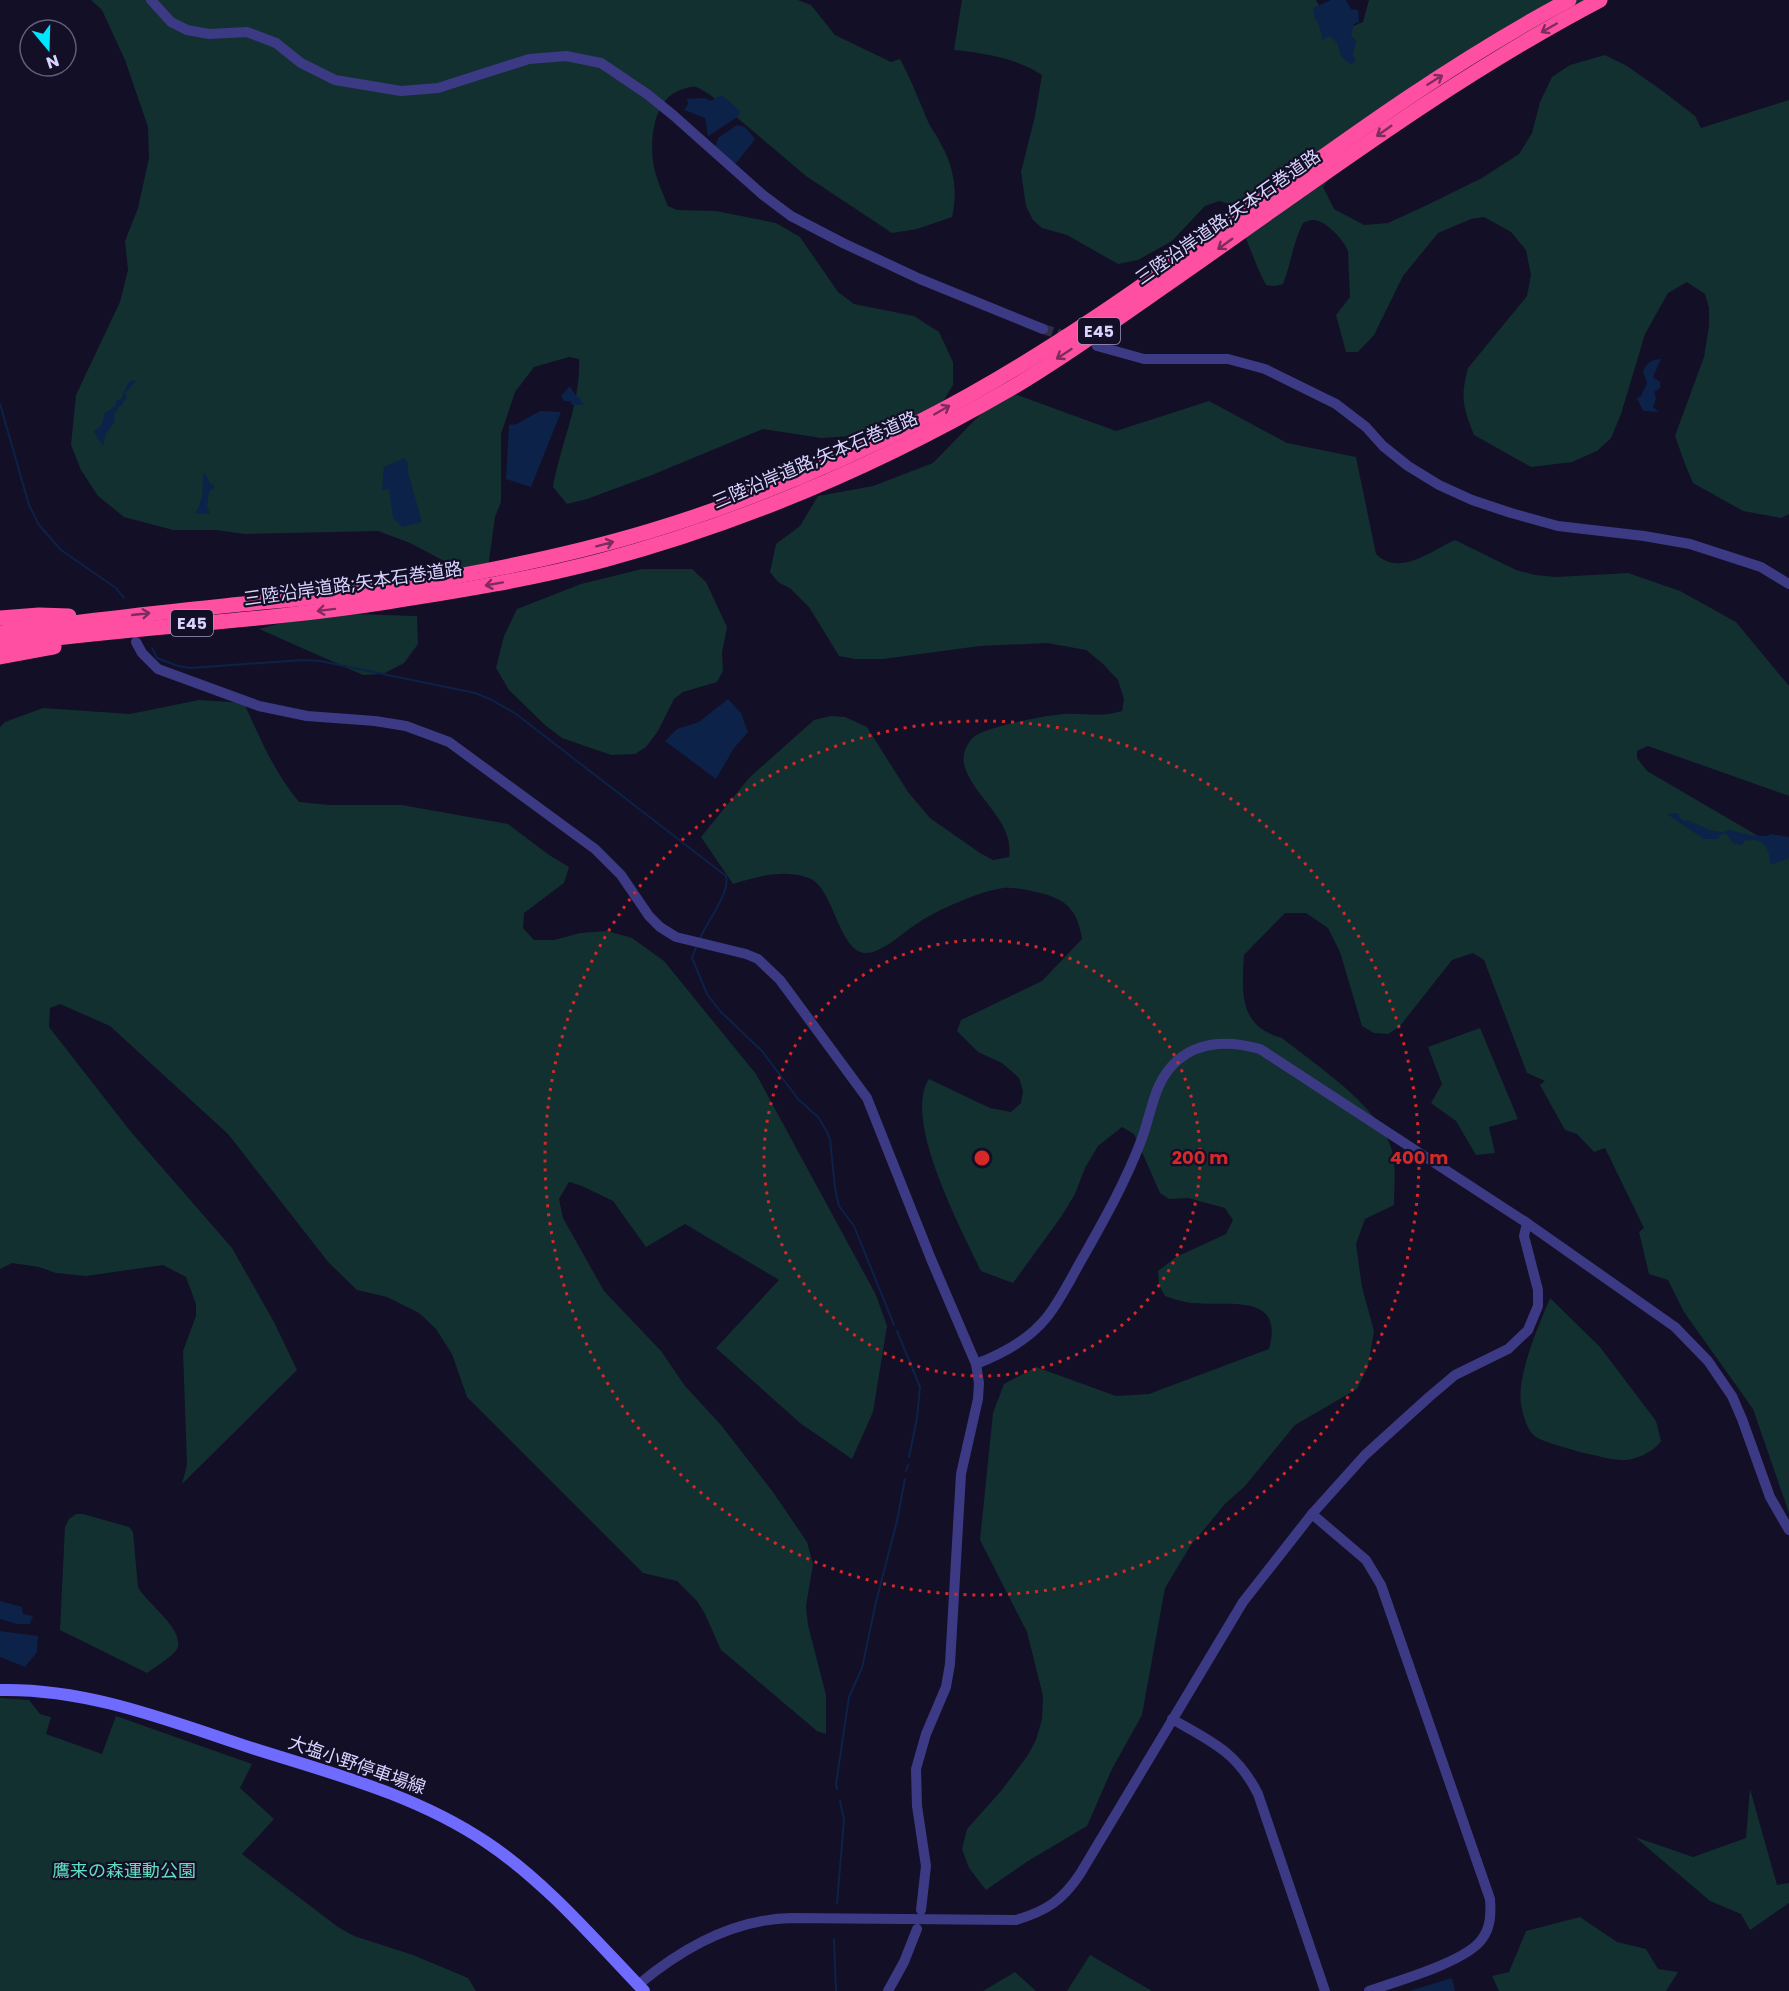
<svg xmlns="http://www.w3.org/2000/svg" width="1789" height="1991" font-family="Poppins,'Noto Sans JP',sans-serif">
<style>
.green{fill:#12302f}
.water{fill:#0c2248}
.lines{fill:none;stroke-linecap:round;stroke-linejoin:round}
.stream{stroke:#0c2248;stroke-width:2}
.tertiary-tunnel{stroke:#312d47;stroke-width:10;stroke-dasharray:10 5;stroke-linecap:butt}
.tertiary{stroke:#3d3a85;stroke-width:10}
.secondary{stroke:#6f6bff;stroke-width:12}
.motorway{stroke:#ff4fa3;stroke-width:15}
.oneway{stroke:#7d2c5e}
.ring{fill:none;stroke:#d62828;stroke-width:3;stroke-dasharray:3 6}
.labels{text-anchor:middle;stroke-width:4.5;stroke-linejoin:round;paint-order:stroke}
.shield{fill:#130f26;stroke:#9e99be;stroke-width:1.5}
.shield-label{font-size:16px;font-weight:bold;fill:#d9d4ff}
.street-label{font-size:18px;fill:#d9d4ff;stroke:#130f26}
.park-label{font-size:18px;fill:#5fe0c0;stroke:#130f26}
.centre{fill:#d62828;stroke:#130f26;stroke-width:3}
.ring-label{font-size:18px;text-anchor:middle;font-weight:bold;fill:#d62828;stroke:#130f26;stroke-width:4.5;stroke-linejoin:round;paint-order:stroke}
</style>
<rect width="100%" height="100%" fill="#130f26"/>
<g class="green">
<path d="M91 0H798L811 5 835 35 891 62 900 59C912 81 919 101 929 124 933 131 938 137 941 144 954 167 958 192 952 217L917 229 892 233 806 176 709 94C705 92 700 88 696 87 692 86 687 88 683 89 654 97 650 137 653 161 655 177 662 191 668 206L677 210 716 211 776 223 800 237 838 292 854 304 914 316 939 332 953 362V385L938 410 883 434 821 438 763 429 652 475 587 499 567 504 553 487C560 445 581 403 579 359L569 357 534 367 515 392 501 434V502L495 517 486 583 410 543 378 531 245 534 216 530H173L124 517 98 496 81 470 71 445 76 395 120 302 128 270 125 241 138 208 149 158 148 127 125 60 102 10Z"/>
<path d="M962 0H1316L1325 15 1351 27 1363 22 1369 0H1605L1538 29 1473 62 1419 99 1355 147 1323 187 1334 209 1364 225 1388 223 1425 206 1482 178 1519 154 1532 133 1540 102 1552 77 1570 65 1605 55 1627 66 1664 92 1695 116 1701 128 1789 100V514L1781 518 1743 511 1693 483 1685 464 1675 436 1704 357 1709 326V308L1705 294 1687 282 1668 293 1645 334 1621 414 1611 438 1597 451 1572 462 1531 467 1474 435C1463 406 1460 399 1468 368L1527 296 1531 275 1526 250 1511 232 1484 217 1471 219 1438 233 1403 276 1374 335 1358 352H1346L1336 315 1350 297 1348 251C1344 240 1325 219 1312 220 1309 220 1306 222 1303 223 1293 242 1291 264 1283 284L1275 286 1266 285C1252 259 1245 231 1232 205L1219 201 1205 206 1172 241 1138 260 1118 264 1067 235 1042 228 1033 220 1026 206 1021 172 1035 116 1042 75C1016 58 984 53 954 50Z"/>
<path d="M1004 390 1116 431 1209 401 1287 443 1356 457 1376 554C1399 577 1431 551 1455 540L1516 570 1535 575 1556 577 1628 573 1680 591 1736 622 1789 686V796L1648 746 1637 751V758L1647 771 1789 854V1513L1753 1409 1684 1312 1668 1280 1649 1274 1639 1232 1644 1228 1605 1148 1594 1152 1577 1134 1565 1130 1540 1085 1545 1081 1527 1073 1484 960 1473 953 1452 960 1400 1026 1388 1034 1374 1033 1362 1026 1340 952 1328 928 1306 913H1285L1244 955C1242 992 1238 1026 1282 1038 1317 1066 1383 1108 1393 1154 1396 1170 1394 1189 1394 1205L1365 1219 1356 1244 1362 1287 1374 1331 1368 1366 1357 1389 1295 1425 1245 1486 1225 1504 1191 1545 1165 1588 1142 1715 1112 1769 1087 1826 1028 1861 986 1890 969 1868 962 1849 967 1829 1001 1791 1028 1755 1036 1740 1042 1719 1043 1696 1027 1632 980 1540 993 1413 1004 1384 1036 1367 1116 1396 1149 1394 1269 1349C1285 1291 1227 1307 1192 1303 1183 1302 1174 1299 1165 1296L1159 1285 1158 1271 1176 1257 1226 1234 1233 1220 1225 1208 1188 1198 1169 1199 1160 1193 1134 1134 1122 1127 1098 1146 1085 1168 1075 1194 1061 1217 1013 1283 981 1271C962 1230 902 1120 929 1079L990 1108 1011 1112 1021 1103 1023 1091 1019 1078 1002 1063 978 1052 957 1031 961 1020 1042 981 1082 939C1078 913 1069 901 1044 894 1032 891 1016 887 1003 888 978 892 936 910 915 925 901 934 890 946 873 952 839 963 836 888 809 878 783 869 759 876 733 884L701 837 749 778 814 720 831 716 845 717 867 727 908 792 930 818 980 853 993 860 1009 857C1015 820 972 797 964 764 962 754 967 742 975 736 989 727 1037 717 1055 715 1079 711 1097 719 1122 711L1124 699 1118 680 1102 663 1086 650 1047 643 980 646 883 659H855L839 656 809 607 791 589 778 582 770 572 776 544 800 526 818 496 873 486 933 463Z"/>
<polygon points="642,569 692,569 706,582 727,627 722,653 723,671 717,682 683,692 674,699 658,731 646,747 635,754 611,755 562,738 545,725 509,690 496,668 504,636 517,609 581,584"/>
<polygon points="319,613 417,616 418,644 404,663 383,674 363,675 259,629"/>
<path d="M199 700 244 703C260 738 274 772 299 802L329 805H402L508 824 549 855 569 867 564 883 524 913 523 928 534 940H554L580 933 607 931 632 938 664 961 756 1074 876 1295 887 1326 873 1412 852 1459 800 1423 716 1348 779 1280 685 1224 646 1247 613 1201 582 1186 569 1182 559 1199 563 1218 604 1291 661 1351 685 1386 721 1425 773 1492 807 1542 813 1564 806 1606 808 1625 826 1695V1734L817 1731 726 1654 721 1650 705 1614 697 1601 677 1581 643 1573 467 1397 452 1354 436 1329 419 1313 387 1297 357 1290 329 1263 228 1134 110 1026 60 1004 50 1008 49 1027 131 1132 232 1248 274 1322 297 1370 182 1484 187 1465 183 1351 196 1316V1304L186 1277 163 1265 86 1276 56 1273 39 1267 12 1263 0 1269V727L5 722 43 708 130 714Z"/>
<polygon points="1480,1028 1518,1119 1489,1127 1495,1153 1476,1155 1456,1121 1431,1103 1442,1084 1428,1047"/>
<path d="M1550 1298 1600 1347 1656 1421 1661 1441C1654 1452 1634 1461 1621 1460 1608 1460 1546 1444 1536 1437 1528 1432 1524 1418 1522 1409 1514 1381 1539 1325 1550 1298Z"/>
<path d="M76 1514H83L129 1527 133 1532 138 1587C145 1602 186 1630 177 1649 173 1656 154 1668 147 1673L60 1630 65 1527 69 1519Z"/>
<polygon points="0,1698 29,1700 40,1714 51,1717 46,1734 102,1754 116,1716 252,1764 240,1788 274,1819 242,1854 338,1927 354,1936 413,1955 468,1978 476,1991 0,1991"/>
<polygon points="1750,1789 1777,1885 1789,1883 1789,1903 1750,1930 1741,1914 1710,1901 1635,1837 1693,1857 1746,1838"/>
<polygon points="1580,1917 1617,1942 1646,1949 1658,1969 1678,1972 1666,1991 1499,1991 1492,1976 1509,1972 1526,1931"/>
<polygon points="1090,1955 1152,1991 1067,1991"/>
<polygon points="1015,1972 1036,1991 983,1991"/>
</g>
<g class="water">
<path d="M1331 0H1346L1351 9 1358 10 1359 22 1354 24 1351 36 1356 40 1353 55 1356 61 1351 64C1342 59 1339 54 1338 44L1330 36 1320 41 1322 38 1319 25 1314 16 1313 8Z"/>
<polygon points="722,95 740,111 739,116 708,136 705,118 684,110 688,104 687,99 705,98 710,101"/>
<polygon points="737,125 745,127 755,139 733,167 712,147 716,145 718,138"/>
<path d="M1661 359 1653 377 1660 382V388L1654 392 1656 398 1653 407 1659 412 1643 411 1637 398 1641 396 1647 383 1643 372C1647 362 1650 360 1661 359Z"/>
<path d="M133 380 136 381 125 393 127 397 123 402V405L118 407 117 412 114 413 115 421 105 436 103 446 93 431C101 428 104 422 104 414L115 406 117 400 121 399 128 383Z"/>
<path d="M570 386C573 394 580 397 584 405H572L570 401H564L561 396Z"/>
<polygon points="540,411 561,412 531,487 506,479 509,425 517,424"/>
<polygon points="405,458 408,463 408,472 422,522 402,527 393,518 389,489 382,490 384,467"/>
<path d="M204 472 210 483 214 485V488L209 491 207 507 210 514 195 513C206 497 201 488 204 472Z"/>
<polygon points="728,699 741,713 748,732 734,748 716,779 665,741 677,729 699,722"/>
<path d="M1678 813 1680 818 1684 821 1687 820 1710 830 1722 832 1730 830 1751 835 1767 836 1771 834 1789 837V858L1770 865C1770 855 1768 842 1755 840 1751 840 1748 841 1745 840L1742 845 1734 844 1726 833 1720 835 1718 839H1704L1667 814Z"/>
<polygon points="0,1601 22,1607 23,1614 33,1616 30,1624 17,1624 0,1619"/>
<polygon points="0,1631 38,1636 37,1652 25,1667 0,1657"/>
<polygon points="1452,1978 1455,1991 1409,1991"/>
</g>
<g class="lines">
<g class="stream">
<polyline points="0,404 29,505 39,525 61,550 116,588 124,598"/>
<path d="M152 648 157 658 178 666 190 668 303 660 320 661 475 693 492 700 516 714 726 876C731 892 706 923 699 940"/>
<polyline points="697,945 692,958 707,994 720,1011 762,1051 798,1099 818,1117 826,1130 830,1139 835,1188 839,1206 854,1226 894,1325"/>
<polyline points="897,1331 920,1387 917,1418 909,1457"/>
<polyline points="906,1471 908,1465"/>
<polyline points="837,1789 836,1784 849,1697 862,1668 876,1602 897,1521 905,1479"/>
<polyline points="837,1903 844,1820 840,1801"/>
<polyline points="834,1939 836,1991"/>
</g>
<polyline class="tertiary-tunnel" points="1043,329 1068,337"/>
<g class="tertiary">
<polyline points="151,0 171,22 187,30 209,34 247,32 276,43 301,63 335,80 401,91 438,88 529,59 566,56 601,63 647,94 673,115 763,195 791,216 843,243 920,279 1043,329"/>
<polyline points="1097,346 1144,359 1228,359 1265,369 1336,404 1366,427 1383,446 1408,466 1439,485 1472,500 1511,513 1558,526 1644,536 1690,544 1761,567 1789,584"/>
<polyline points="136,642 142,653 158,669 259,706 307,716 375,721 406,726 449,742 595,849 621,875 649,916 660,927 676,937 746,954 758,959 780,980 867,1098 931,1259 976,1364 979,1383 978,1399 961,1474 950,1664 946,1687 926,1734 916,1769 917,1806 926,1866 921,1910"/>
<path d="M976 1364C1002 1354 1029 1340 1047 1317 1061 1299 1071 1278 1082 1259 1104 1220 1125 1183 1141 1141 1152 1113 1153 1081 1178 1060 1201 1040 1233 1041 1260 1049L1527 1223 1675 1327 1708 1361 1732 1396 1742 1419 1770 1497 1789 1530"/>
<path d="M1312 1514 1366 1560 1381 1585 1490 1899C1491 1913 1491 1927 1482 1939 1466 1962 1397 1981 1369 1991"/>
<path d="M1172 1719C1212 1742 1237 1752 1258 1794L1325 1991"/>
<path d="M638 1985C682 1948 733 1919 792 1918L1016 1920C1046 1911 1062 1901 1080 1874L1243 1602 1312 1514 1365 1455 1429 1397 1455 1375 1508 1349 1528 1330 1538 1306V1290L1524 1236 1527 1223"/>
<polyline points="888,1991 904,1962 917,1929"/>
</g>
<path class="secondary" d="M0 1690C89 1688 172 1722 255 1749 334 1774 416 1795 486 1842 546 1882 594 1939 644 1991"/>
<g class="motorway">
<polyline points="0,618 39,615 69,616"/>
<path d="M0 633C77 621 155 613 232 605 284 600 336 596 387 588 476 574 564 557 650 531 743 503 836 464 923 420 1152 303 1341 121 1569 0"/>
<path d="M0 645C128 627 259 622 387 602 459 591 532 579 604 560 745 522 884 462 1010 389 1058 361 1104 328 1150 296 1298 194 1440 84 1600 0"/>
<polyline points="0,657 54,647"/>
</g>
</g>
<defs><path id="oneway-shaft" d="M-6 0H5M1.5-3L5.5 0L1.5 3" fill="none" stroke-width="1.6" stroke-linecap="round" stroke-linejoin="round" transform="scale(1.5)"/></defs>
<g class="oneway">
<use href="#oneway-shaft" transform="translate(1549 28) rotate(150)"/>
<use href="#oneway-shaft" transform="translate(1435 80) rotate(-32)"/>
<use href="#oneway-shaft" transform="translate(1384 131) rotate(145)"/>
<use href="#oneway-shaft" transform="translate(1225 244) rotate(144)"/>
<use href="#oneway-shaft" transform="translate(1064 354) rotate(147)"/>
<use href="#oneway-shaft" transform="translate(942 410) rotate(-30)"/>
<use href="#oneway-shaft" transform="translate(605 544) rotate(-15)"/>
<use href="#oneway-shaft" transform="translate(494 584) rotate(170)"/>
<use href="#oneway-shaft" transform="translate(326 610) rotate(173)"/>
<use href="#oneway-shaft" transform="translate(141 614) rotate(-6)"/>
</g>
<g class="ring">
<circle cx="982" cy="1158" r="218"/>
<circle cx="982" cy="1158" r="437"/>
</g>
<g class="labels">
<g class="shield">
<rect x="1078" y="318" width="42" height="26" rx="4.5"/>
<rect x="171" y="610" width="42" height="26" rx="4.5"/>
</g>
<g class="shield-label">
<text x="1099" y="337">E45</text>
<text x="192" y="629">E45</text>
</g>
<g class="street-label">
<text transform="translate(1228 217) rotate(-35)" y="6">三陸沿岸道路;矢本石巻道路</text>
<text transform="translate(815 460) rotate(-23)" y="6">三陸沿岸道路;矢本石巻道路</text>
<text transform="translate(353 584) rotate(-8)" y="6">三陸沿岸道路;矢本石巻道路</text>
<text transform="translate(357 1765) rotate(19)" y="6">大塩小野停車場線</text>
</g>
<g class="park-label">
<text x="124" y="1877">鷹来の森運動公園</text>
</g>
</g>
<circle cx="982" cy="1158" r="9" class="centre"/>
<g class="ring-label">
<text x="1200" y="1164">200 m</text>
<text x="1419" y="1164">400 m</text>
</g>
<g transform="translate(48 48) rotate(161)"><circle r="28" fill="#130f26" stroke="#625e7d" stroke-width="1.5"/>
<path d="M0-4.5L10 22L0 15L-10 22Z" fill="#00e5ff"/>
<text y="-9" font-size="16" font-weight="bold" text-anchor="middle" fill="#d9d4ff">N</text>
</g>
</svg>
